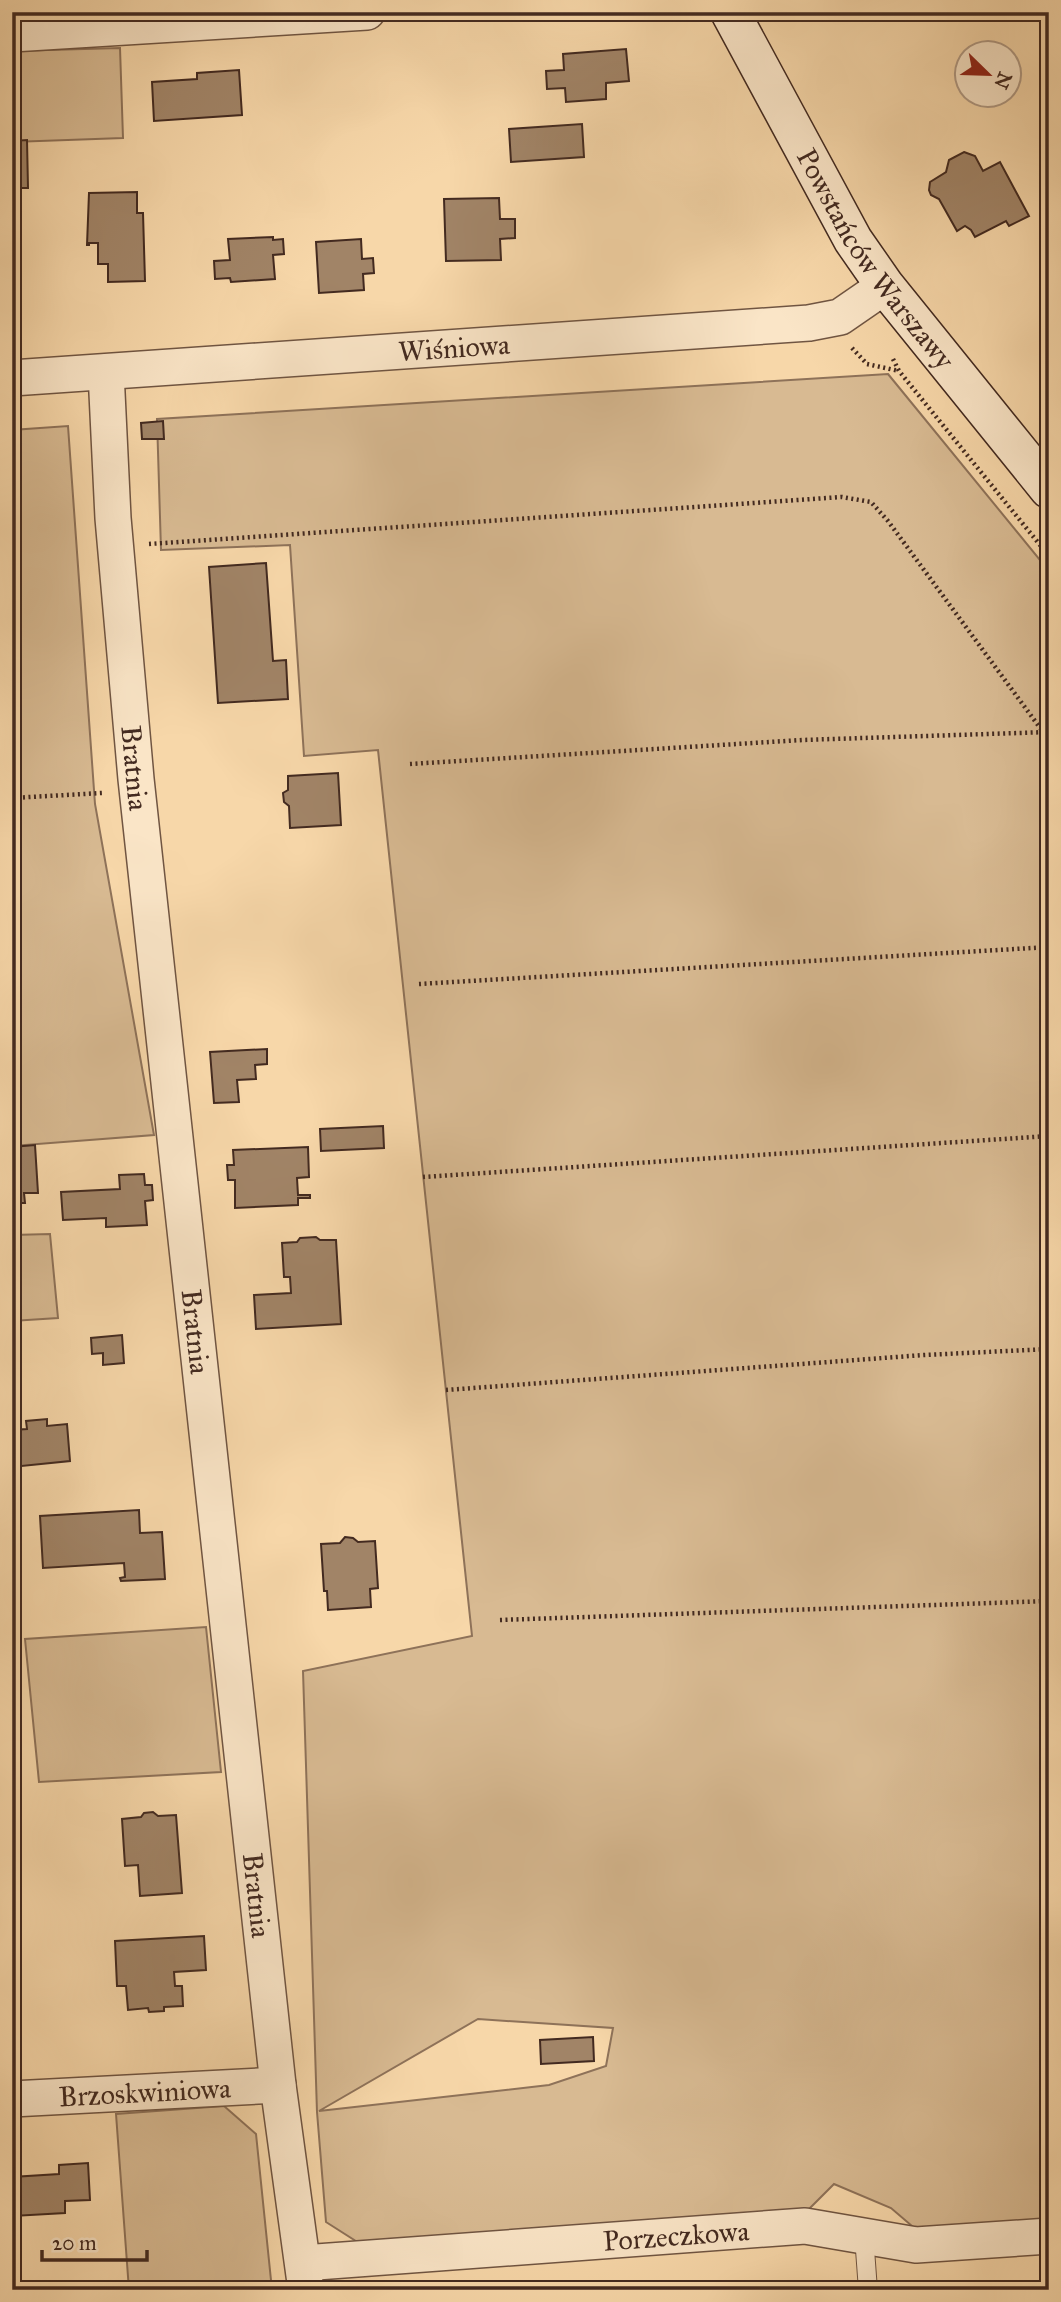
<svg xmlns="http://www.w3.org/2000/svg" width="1061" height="2302" font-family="'IM FELL Great Primer',serif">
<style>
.green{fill:#d8ba92;stroke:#8e7259;stroke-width:2;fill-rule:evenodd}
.building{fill:#a18467;stroke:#432a20;stroke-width:2}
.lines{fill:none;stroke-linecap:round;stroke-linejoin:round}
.lane-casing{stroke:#705542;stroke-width:20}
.street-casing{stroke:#705542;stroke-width:38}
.secondary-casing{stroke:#432a20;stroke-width:41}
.path{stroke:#432a20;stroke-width:4.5;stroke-dasharray:2 3.5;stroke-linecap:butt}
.lane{stroke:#fae5c7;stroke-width:18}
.street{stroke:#fae5c7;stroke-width:35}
.secondary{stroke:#fae5c7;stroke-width:38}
.labels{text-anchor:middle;stroke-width:5;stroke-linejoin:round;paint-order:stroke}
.street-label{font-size:28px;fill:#432a20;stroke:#fae5c7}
</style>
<rect width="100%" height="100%" fill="#f7d7a9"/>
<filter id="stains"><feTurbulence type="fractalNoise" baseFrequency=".00286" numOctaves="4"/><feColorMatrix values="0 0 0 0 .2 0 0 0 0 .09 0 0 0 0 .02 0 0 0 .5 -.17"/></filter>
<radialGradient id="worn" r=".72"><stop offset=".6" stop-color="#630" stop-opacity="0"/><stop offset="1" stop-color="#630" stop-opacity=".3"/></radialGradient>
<g class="green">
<polygon points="120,48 123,138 12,142 12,51"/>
<path d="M888 374 1049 571V2221L919 2232 891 2208 834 2184 808 2210 359 2243 326 2222 317 2112 303 1671 472 1636 378 750 304 756 290 545 161 550 157 419ZM478 2019 613 2028 606 2066 549 2085 319 2111Z"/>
<polygon points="68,426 95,804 154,1135 12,1146 12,430"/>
<polygon points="50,1234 58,1318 12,1321 12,1235"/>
<polygon points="206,1627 221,1772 39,1782 25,1639"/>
<polygon points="224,2106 256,2134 272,2290 129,2290 116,2114"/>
</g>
<g class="building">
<polygon points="626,49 629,81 606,83 606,99 566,102 565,88 547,89 546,71 564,70 563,54"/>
<polygon points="239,70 242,115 154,121 152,82 197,79 197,73"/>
<polygon points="582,124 584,157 511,162 509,129"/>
<polygon points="27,140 28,188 12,188 12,141"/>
<polygon points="964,152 975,156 983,171 1000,162 1029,216 1009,226 1006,221 975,237 971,230 965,226 957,231 939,199 931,195 929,190 930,182 946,172 949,160"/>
<polygon points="137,192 137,213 143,213 145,281 108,282 108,264 98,264 98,243 89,243 89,245 87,245 89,193"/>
<polygon points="499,198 500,219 515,219 515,238 500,239 501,260 446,261 444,199"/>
<polygon points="273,237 273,240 283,239 284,254 273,255 275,279 231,282 230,278 215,279 214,261 230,260 228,239"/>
<polygon points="361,239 362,259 373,258 374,273 363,274 364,290 319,293 316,242"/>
<polygon points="163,421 164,439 142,439 141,423"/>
<polygon points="266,563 273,661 286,660 288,699 218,703 209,567"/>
<polygon points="338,773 341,825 290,828 289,806 284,802 283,793 288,790 288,776"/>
<polygon points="267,1049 267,1064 255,1065 256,1079 237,1080 239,1102 214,1103 210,1052"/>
<polygon points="383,1126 384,1148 321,1151 320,1129"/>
<polygon points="35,1145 38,1193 24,1193 25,1203 12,1203 12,1147"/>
<polygon points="308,1147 309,1177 297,1178 298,1195 310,1195 310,1198 298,1198 298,1205 235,1208 235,1180 228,1180 227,1165 234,1165 233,1150"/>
<polygon points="144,1174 145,1185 152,1185 153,1200 145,1201 147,1225 106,1227 106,1218 63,1220 61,1192 120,1189 119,1175"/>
<polygon points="316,1237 320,1240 336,1240 341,1324 256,1329 254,1295 291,1293 290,1277 284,1277 282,1243 297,1242 300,1238"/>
<polygon points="122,1335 124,1363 103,1365 103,1353 92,1354 91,1338"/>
<polygon points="47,1419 47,1426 67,1424 70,1461 12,1467 12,1430 27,1429 26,1421"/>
<polygon points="139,1510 140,1533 162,1532 165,1579 121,1581 120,1578 125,1577 124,1563 43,1568 40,1516"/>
<polygon points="345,1537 353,1538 358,1542 375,1541 378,1588 370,1589 371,1607 328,1610 327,1591 324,1591 321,1544 340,1543"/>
<polygon points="153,1812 158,1816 176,1815 182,1893 140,1896 138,1865 125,1866 122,1819 141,1817 144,1813"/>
<polygon points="204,1936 206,1970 174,1972 175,1986 182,1986 183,2006 164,2007 164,2011 149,2012 148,2008 128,2010 126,1986 117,1986 115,1941"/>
<polygon points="593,2037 594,2061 541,2064 540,2040"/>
<polygon points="88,2163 90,2200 65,2201 65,2213 13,2216 12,2177 59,2174 59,2165"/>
<polygon points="753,2284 753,2290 679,2289"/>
</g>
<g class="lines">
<g class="lane-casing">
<polyline id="lane" points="864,2236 868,2290"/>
</g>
<g class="street-casing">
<g id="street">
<polyline points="12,34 367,12"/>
<path id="s1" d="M106 372 113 518 136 779 278 2085 306 2290"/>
<path id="s2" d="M12 378 809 323 840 317 885 286"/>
<path id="s3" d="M12 2099 278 2085"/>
<path id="s4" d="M303 2263 805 2226 916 2245 1049 2236"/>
</g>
</g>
<g class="secondary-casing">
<g id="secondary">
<path id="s5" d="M730 12 853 240 885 286 1049 489"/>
</g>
</g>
<g class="path">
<polyline points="852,348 867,364 899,371"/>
<polyline points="893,359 899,371 1049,556"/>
<polyline points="149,544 842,497 871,502 888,521 1049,740"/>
<polyline points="410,764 802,740 1049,732"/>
<polyline points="12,798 102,793"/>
<polyline points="419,984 1049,947"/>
<polyline points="423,1177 1049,1136"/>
<polyline points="446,1390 924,1355 1049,1349"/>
<polyline points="500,1620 1049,1601"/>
</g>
<use href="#lane" class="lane"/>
<use href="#street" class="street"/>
<use href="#secondary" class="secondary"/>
</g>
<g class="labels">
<g class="street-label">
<text dy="10" stroke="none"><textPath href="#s5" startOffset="287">Powstańców Warszawy</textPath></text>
<text dy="10" stroke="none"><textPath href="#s2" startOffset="443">Wiśniowa</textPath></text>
<text dy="10" stroke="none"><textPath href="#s1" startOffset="397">Bratnia</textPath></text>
<text dy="10" stroke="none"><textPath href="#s1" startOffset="964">Bratnia</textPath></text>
<text dy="10" stroke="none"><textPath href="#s1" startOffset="1531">Bratnia</textPath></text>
<text dy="10" stroke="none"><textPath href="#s3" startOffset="133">Brzoskwiniowa</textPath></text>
<text dy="10" stroke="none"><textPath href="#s4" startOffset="374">Porzeczkowa</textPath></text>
</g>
</g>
<rect width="1061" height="2302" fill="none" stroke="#f7d7a9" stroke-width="42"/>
<rect x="14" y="14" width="1033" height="2274" fill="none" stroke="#432a20" stroke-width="3.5"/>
<rect x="21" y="21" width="1019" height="2260" fill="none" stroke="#432a20" stroke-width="2"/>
<g transform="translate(988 74) rotate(113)"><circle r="33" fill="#fae5c7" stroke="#b19a84" stroke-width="2"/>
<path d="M0-5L12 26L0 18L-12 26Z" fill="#8f2418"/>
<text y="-10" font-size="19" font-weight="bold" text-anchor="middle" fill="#432a20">N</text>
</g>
<path d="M42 2250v10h105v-10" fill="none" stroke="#432a20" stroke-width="3.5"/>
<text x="52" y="2250" font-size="21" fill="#432a20" stroke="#fae5c7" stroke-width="5" paint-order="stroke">20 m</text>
<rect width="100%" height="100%" filter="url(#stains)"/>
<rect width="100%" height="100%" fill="url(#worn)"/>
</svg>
